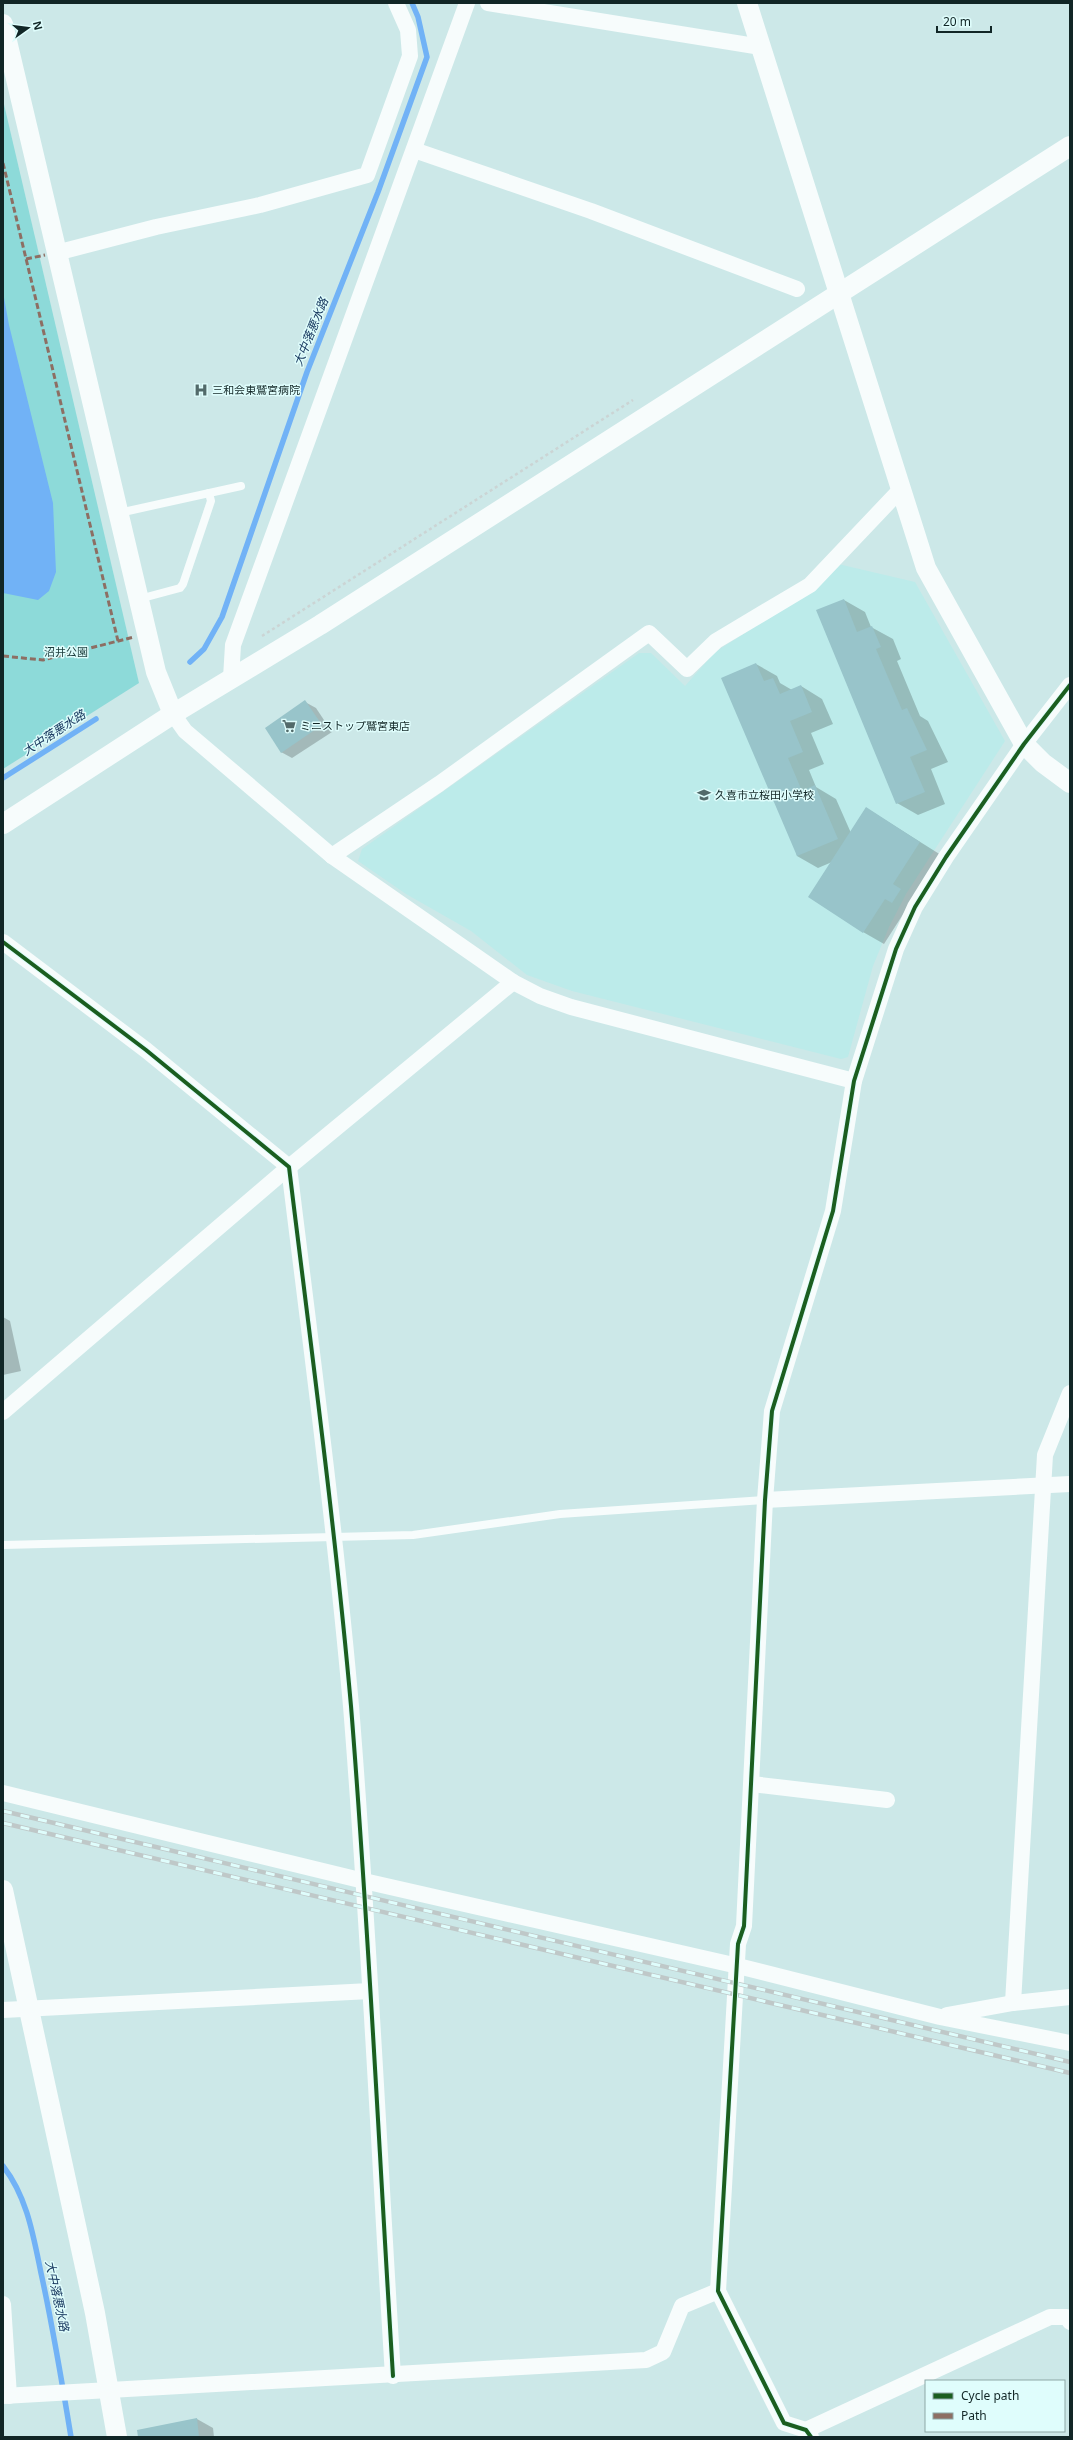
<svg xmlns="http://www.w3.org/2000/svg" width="1073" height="2440" font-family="'Noto Sans','Noto Sans JP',sans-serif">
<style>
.built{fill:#bcebea}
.green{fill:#8ddad9}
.water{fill:#71b2f6}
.shadow{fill:#0003}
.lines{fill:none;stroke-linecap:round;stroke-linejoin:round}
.stream{stroke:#71b2f6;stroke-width:5.5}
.building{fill:#98c4ca}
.path{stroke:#cbd4d4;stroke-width:2.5;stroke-dasharray:3 3;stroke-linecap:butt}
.service{stroke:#f7fcfc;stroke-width:8}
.minor{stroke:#f7fcfc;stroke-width:16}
.tertiary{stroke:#f7fcfc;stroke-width:20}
.rail-casing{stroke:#bfc8c8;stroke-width:4.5}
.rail{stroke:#dffdfc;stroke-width:3;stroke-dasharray:9;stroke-linecap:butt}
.quiet{stroke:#8d6e63;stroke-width:3;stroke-dasharray:6 3;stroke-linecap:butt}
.cycleway-casing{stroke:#dffdfc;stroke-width:6}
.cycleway{stroke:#1b5e20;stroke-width:4}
.labels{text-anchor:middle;stroke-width:3;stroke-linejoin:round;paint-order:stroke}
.poi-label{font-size:11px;fill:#112626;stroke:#dffdfc;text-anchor:start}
.park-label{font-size:11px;fill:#1a3b3b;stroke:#dffdfc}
.water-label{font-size:12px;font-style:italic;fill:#1a3a60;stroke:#dffdfc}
</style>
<rect width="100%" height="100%" fill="#cce8e8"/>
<polygon class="built" points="838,564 915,582 1005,741 906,894 889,927 873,966 848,1057 841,1059 572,991 527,975 471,931 406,894 358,861 362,849 639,653 651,653 685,686 715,652 814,590"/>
<polygon class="green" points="3,100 139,683 3,769"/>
<polygon class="water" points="3,292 9,325 53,503 56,572 49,591 38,600 3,593"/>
<g class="shadow">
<polygon points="844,600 865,612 871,627 893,639 901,659 897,661 920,716 928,721 948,762 931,769 945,804 918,815 897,803"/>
<polygon points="756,664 777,676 780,683 792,690 801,686 822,699 833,724 811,733 824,764 809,770 816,787 836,799 851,833 866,808 941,855 884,944 863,932 832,862 818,868 797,856"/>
<polygon points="305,702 316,708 332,732 292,758 281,752"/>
<polygon points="3,1317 10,1321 21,1371 3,1375"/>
<polygon points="197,2419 213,2428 214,2437 149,2437 147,2429"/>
</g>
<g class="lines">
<g class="stream">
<polyline points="190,662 204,649 222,617 307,372 378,192 427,57 418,17 412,3"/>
<polyline points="3,778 96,719"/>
<path d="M3 2166C27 2197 33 2234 41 2273 53 2327 62 2382 71 2437"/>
</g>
</g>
<g class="building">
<polygon points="844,599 857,632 872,626 881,647 876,649 902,710 907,708 927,750 910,757 925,792 896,804 816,610"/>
<polygon points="756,663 764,681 773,678 780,694 801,685 812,712 790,721 803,752 788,758 802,791 815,785 838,839 797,856 721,678"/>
<polygon points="305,700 322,725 281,753 265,728"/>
<polygon points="866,807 920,842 893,884 901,889 892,903 885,899 863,933 808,897"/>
<polygon points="197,2418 199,2437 138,2437 137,2430"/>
</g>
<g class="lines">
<polyline class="path" points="262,636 633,400"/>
<g class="service">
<polyline points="119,513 241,486"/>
<polyline points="139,599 180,588 183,584 211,501 209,493"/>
<polyline points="3,1545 413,1535 560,1514 765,1500"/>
</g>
<g class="minor">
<polyline points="488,3 761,47"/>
<polyline points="414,150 591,211 797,289"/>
<polyline points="56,253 156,227 260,205 367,175 410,56 408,30 396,3"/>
<polyline points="231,678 233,645 467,3"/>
<polyline points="173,714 185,731 332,856 513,982 540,996 571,1007 854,1081"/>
<polyline points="332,856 439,784 649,633 687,669 716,641 810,585 902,488"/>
<path d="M3 942 146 1050 289 1167C311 1347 335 1526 351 1706 369 1929 379 2153 393 2376"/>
<polyline points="3,1412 289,1167 513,982"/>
<polyline points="765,1500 1070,1484"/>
<polyline points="752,1784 887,1800"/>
<polyline points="3,1793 364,1881 738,1966 940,2017 1070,2043"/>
<polyline points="1013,2003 1045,1455 1070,1393"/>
<polyline points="3,2010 370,1991"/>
<polyline points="947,2015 1013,2003 1070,1997"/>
<polyline points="3,2304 9,2396"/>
<polyline points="3,2396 646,2360 663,2352 682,2306 718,2291"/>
<polyline points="806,2430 1050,2317 1067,2317 1070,2322"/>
<polyline points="811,2437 806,2430 784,2423 718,2291 738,1944 744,1926 765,1500 772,1411 833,1211 854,1081 896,949 915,907 946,857 1024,744 1070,685"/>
</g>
<g class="tertiary">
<polyline points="747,3 926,568 1024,744 1043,763 1070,783"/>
<polyline points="3,24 156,672 173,714"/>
<polyline points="3,824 173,714 320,625 1070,146"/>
<polyline points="3,1890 95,2313 117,2437"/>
</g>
<g class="rail-casing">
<g id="rail">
<polyline points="3,1811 1070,2062"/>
<polyline points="3,1823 1070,2073"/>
</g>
</g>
<use href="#rail" class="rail"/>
<g class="quiet">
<polyline points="3,163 118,641"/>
<polyline points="26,259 45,255"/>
<polyline points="3,656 43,660 134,637"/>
</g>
<g class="cycleway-casing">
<g id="cycleway">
<path d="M3 942 146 1050 289 1167C311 1347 335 1526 351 1706 369 1929 379 2153 393 2376"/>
<polyline points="811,2437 806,2430 784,2423 718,2291 738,1944 744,1926 765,1500 772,1411 833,1211 854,1081 896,949 915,907 946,857 1024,744 1070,685"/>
</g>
</g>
<use href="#cycleway" class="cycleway"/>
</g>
<defs>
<g id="hospital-bare" transform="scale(1.08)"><path d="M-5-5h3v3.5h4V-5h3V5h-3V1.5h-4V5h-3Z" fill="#526a6a" stroke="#dffdfc" stroke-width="2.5" paint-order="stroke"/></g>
<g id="supermarket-bare" transform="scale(1.08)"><path d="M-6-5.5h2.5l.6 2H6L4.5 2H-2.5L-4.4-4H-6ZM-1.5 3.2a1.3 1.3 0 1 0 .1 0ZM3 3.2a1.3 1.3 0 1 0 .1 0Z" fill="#526a6a" stroke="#dffdfc" stroke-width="2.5" paint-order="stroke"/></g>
<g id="school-bare" transform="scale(1.08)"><path d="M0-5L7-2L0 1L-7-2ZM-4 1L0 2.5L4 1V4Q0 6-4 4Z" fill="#526a6a" stroke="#dffdfc" stroke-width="2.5" paint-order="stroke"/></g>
</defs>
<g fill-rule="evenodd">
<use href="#hospital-bare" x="201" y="390"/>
<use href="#supermarket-bare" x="289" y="726"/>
<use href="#school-bare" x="704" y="795"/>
</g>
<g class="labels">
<g class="poi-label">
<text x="212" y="394">三和会東鷲宮病院</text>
<text x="300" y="730">ミニストップ鷲宮東店</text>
<text x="715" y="799">久喜市立桜田小学校</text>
</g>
<g class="park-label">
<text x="66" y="656">沼井公園</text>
</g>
<g class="water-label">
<text transform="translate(311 332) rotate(-68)" y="4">大中落悪水路</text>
<text transform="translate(54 733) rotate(-33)" y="4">大中落悪水路</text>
<text transform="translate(57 2296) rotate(78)" y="4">大中落悪水路</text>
</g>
</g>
<rect width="1073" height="2440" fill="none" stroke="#112626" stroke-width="8"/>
<rect x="925" y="2380" width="140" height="52" fill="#dffdfc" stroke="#8da7a6"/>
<rect x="933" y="2393" width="20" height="6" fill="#1b5e20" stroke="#8da7a6"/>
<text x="961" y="2400" font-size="12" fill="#112626">Cycle path</text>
<rect x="933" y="2413" width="20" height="6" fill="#8d6e63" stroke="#8da7a6"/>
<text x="961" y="2420" font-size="12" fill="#112626">Path</text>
<g transform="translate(28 28) rotate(76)" stroke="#dffdfc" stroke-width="3" paint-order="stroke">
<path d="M0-3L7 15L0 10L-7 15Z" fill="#112626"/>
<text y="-6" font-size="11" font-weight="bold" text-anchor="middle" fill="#112626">N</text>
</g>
<path d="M937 26v6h54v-6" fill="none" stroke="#112626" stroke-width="2"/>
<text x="943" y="26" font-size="12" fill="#112626" stroke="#dffdfc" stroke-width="3" paint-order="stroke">20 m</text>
</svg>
